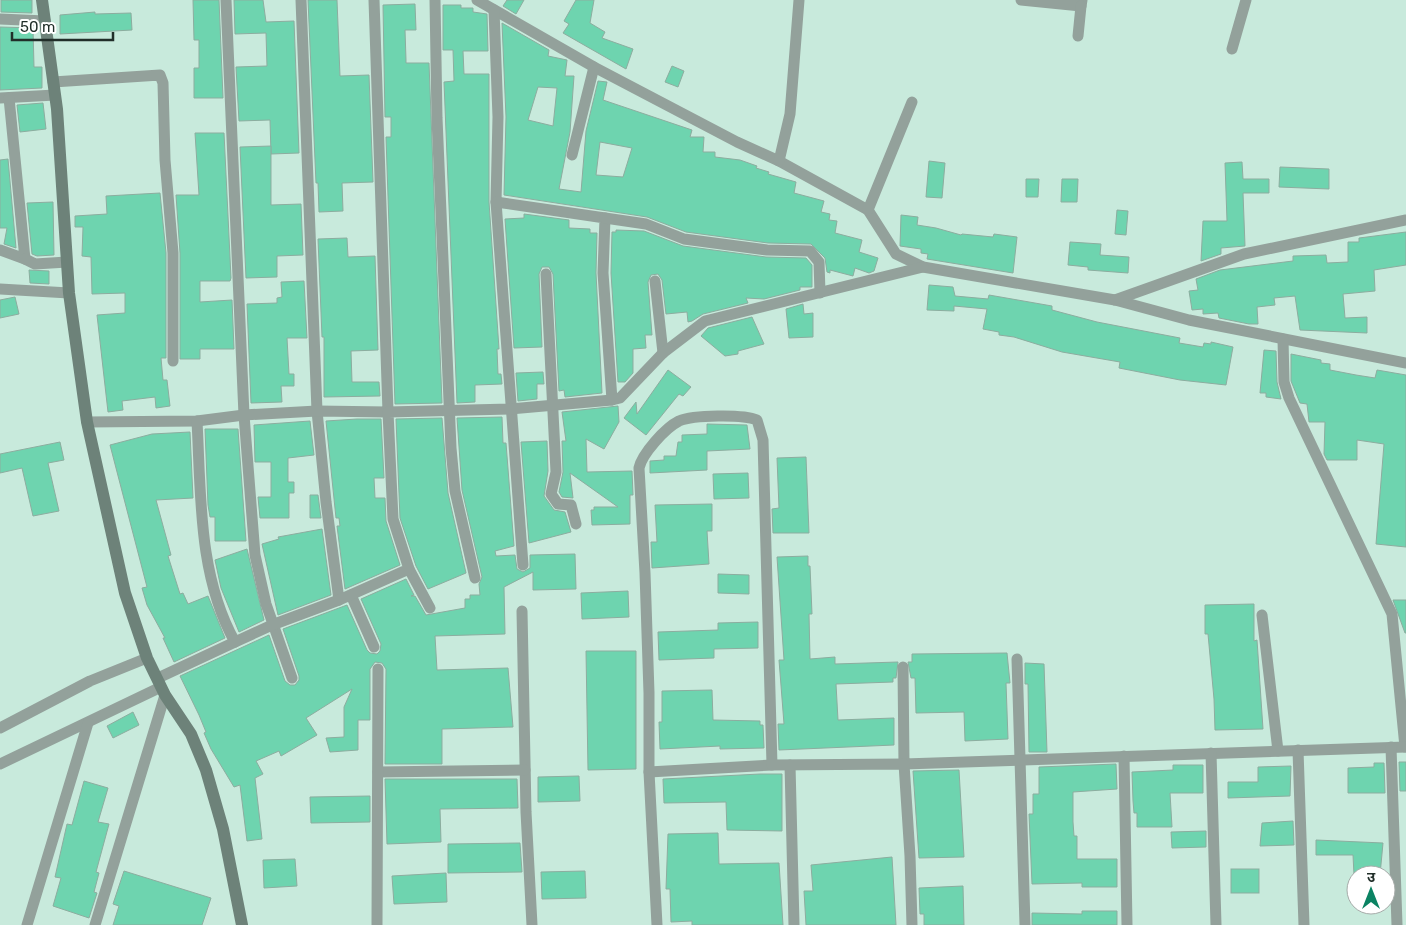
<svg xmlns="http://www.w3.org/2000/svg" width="1406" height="925" font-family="Rubik,'Noto Sans Devanagari',sans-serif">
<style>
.building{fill:#6ed4af;stroke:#8cad9f;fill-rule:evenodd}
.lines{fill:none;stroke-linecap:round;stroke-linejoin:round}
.street{stroke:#93a19b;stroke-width:11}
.secondary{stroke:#6d8279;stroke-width:12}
</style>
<rect width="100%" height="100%" fill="#c8eadc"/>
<g class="building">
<polygon points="1,0 32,0 32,13 1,12"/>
<polygon points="193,0 219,0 223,98 194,98 194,68 199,68 199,40 194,40"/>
<polygon points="234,0 263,0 266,22 294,21 299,153 271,154 270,120 239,121 236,67 267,66 266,33 235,34"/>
<polygon points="308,0 337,0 340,76 369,75 373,182 342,183 343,211 319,212 318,183 316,183"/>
<polygon points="507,0 524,0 516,14 503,6"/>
<polygon points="576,0 594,0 590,23 605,32 602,38 633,49 626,69 563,33 569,24 564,21"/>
<polygon points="415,4 416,30 405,30 406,60 406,63 429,63 442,403 395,404 386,137 391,137 391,117 385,117 383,5"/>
<polygon points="443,5 461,5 461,8 473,8 473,12 487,14 488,51 463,51 464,74 489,74 489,202 499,349 497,349 498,374 501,374 502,384 475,385 475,402 457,403 444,82 454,81 453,50 443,50"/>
<polygon points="95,12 95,14 131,13 132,30 60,34 60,15"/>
<path d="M502 23 549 50 548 56 567 60 565 76H574L570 132 559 189 581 192 586 131 598 81 607 82 603 100 692 130 690 137H704L703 152H715V157L740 160 757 166 756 168 769 172 768 174 796 182 794 193 824 201 821 212 830 214 829 220 837 221 835 233 862 240 859 252 878 258 874 271 869 273 855 268 853 276 830 270V273L827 272 825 258 811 244 768 243 686 232 647 217 504 195 506 117ZM538 87 557 88 553 126 528 120ZM600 142 632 148 623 177 596 175Z"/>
<polygon points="0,27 33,28 34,67 42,67 42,88 0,90"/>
<polygon points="672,66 684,71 678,87 665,82"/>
<polygon points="43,103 46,129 20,132 17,105"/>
<polygon points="195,133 224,133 231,278 230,281 200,281 200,302 232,300 234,349 200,349 200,359 180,359 180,253 176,195 199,195"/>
<polygon points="271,146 271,205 301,204 303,255 277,256 277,277 246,278 240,147"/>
<polygon points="8,159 16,248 4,244 7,228 0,228 0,160"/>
<polygon points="929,161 945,163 942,198 926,197"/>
<polygon points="1242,162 1243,179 1269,179 1269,193 1243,193 1245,246 1221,248 1221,254 1201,261 1203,221 1227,221 1225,163"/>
<polygon points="1280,167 1329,169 1329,189 1279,187"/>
<polygon points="1026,179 1039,179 1038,197 1026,197"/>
<polygon points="1062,179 1078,179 1077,202 1061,202"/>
<polygon points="160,193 166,253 166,358 161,358 163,380 167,380 170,406 156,408 155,397 122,401 123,410 108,412 97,315 125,313 125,293 92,294 91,257 82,256 83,227 75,227 75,216 107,214 106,196"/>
<polygon points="53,202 54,255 37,256 32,254 27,203"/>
<polygon points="1117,210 1128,211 1126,235 1115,234"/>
<polygon points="524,214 569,220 569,228 590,229 590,233 597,233 596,273 602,393 565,397 564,390 559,391 553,274 549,267 542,267 539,274 542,347 514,348 505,219 524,218"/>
<polygon points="901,215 918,217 917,225 936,228 961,235 962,234 993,237 994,234 1017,237 1013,273 927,259 928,254 921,253 921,249 900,246"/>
<polygon points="616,230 644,231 683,246 766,257 806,258 812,265 812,287 800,287 800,290 764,299 746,298 748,303 703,314 692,321 688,322 687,312 666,314 662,280 658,274 651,275 648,282 652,335 645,335 646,348 633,349 633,373 625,382 618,382 611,273 612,232 616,232"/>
<polygon points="1406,232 1406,265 1374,270 1375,291 1343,294 1345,318 1367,317 1367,333 1300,330 1295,296 1274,298 1275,305 1257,307 1258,324 1249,324 1219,318 1218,313 1203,314 1203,309 1192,310 1189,291 1198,290 1196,279 1220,270 1293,261 1293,256 1326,255 1327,263 1348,262 1348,242 1359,242 1359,238"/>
<polygon points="347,238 348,257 375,256 378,350 351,351 352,382 379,382 380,396 324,397 324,337 322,337 318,239"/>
<polygon points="1070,242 1101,244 1100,255 1129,257 1128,273 1088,270 1088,267 1068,265"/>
<polygon points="29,270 49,271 49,284 30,283"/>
<polygon points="304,281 307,338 287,338 289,374 294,374 294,386 281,386 282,402 251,403 247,304 277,303 277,298 282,297 281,282"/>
<polygon points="929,285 953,287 955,296 988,299 989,295 1052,306 1052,310 1097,322 1180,338 1179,343 1203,347 1204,343 1211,344 1211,342 1233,347 1226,385 1180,380 1119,368 1120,362 1062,352 1014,337 999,335 999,332 983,329 987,309 954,306 954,311 927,310"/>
<polygon points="15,297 19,314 0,318 0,300"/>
<polygon points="803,304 804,314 813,313 813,337 789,338 786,309"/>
<polygon points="752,317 764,344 738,351 738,354 725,356 701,336 708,328"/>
<polygon points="1264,350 1276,351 1277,382 1281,399 1266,397 1266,393 1260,393"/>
<polygon points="1291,354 1321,360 1321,363 1330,364 1330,370 1356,375 1375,378 1377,370 1406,375 1406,547 1376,544 1384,444 1357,440 1357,460 1327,460 1324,454 1325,422 1309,422 1307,404 1300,403 1291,381"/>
<polygon points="668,370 691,387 683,396 679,394 646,435 624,418 636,402 637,414"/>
<polygon points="543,372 544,384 537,384 537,399 518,401 516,373"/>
<polygon points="618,406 619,422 604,449 586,439 587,472 632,471 633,495 630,495 630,524 592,525 591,510 594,510 594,507 618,507 570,473 573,498 562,497 559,492 563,472 562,441 566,441 562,412"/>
<polygon points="502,417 503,443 506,443 514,546 495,551 496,556 515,555 517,569 523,572 530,568 530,555 575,554 576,589 533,590 533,572 504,587 505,634 435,636 437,670 508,668 513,727 442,729 442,764 385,764 386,669 382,663 375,662 370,669 370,720 358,720 358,750 330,752 326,738 344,737 344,707 352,689 306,718 317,735 281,756 279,751 256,761 263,774 255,778 262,839 247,841 240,785 234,787 211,749 204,733 206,732 199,715 180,676 269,635 285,681 290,685 295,685 299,680 299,676 283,629 347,605 367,650 370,653 377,654 380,651 381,644 361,599 406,579 414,595 411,596 415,596 426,615 465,608 465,599 470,599 470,595 480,595 479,584 482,577 462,490 457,418"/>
<polygon points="442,418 448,493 466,573 428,589 416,566 400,518 396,419"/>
<polygon points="357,419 381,419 384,478 374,478 375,498 385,498 386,521 400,565 345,589 337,526 340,526 339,518 336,518 326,421"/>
<polygon points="310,421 314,455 288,458 288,482 294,482 294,493 289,493 289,518 260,518 258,497 271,497 271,462 255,462 254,425"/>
<polygon points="707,424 747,425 750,449 707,451 707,470 650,473 650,461 664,460 664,456 676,456 678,442 682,442 682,435 707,434"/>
<polygon points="205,429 238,429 246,541 215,541 215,517 210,517 208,505"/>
<polygon points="190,432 193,498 156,500 171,555 168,556 180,594 183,593 188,604 208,596 225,638 174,662 163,638 165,638 147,605 142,588 147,587 110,445 152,434"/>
<polygon points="547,441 548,471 544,496 554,510 565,512 571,532 529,543 521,442"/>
<polygon points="60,442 64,460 48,463 59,511 33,516 22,468 0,473 0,454"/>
<polygon points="806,457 809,533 773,533 772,509 779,508 777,458"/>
<polygon points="748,473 749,498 714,499 713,474"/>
<polygon points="310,495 318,495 321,518 310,518"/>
<polygon points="712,504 712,531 707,531 709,564 652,568 651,542 657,542 655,505"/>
<polygon points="322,529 331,595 278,615 262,544 279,539 278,537"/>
<polygon points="247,549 264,620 239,632 221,588 215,560"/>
<polygon points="808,556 808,566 810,566 812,614 809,614 810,659 835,657 835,664 898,662 896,678 893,678 893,682 836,684 838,720 894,718 894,745 779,750 778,724 784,724 779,660 784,660 777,557"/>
<polygon points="718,574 749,575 749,594 718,593"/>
<polygon points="628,591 629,617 582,619 581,593"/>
<polygon points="1393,600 1406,600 1406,633 1405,633"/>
<polygon points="1254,604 1254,641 1257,640 1263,729 1215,730 1214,699 1208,634 1205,634 1205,605"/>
<polygon points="758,622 758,648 714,649 714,658 659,660 658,632 718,630 718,623"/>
<polygon points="586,651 636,651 636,769 588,770"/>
<polygon points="1007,653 1010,683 1006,683 1008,739 965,741 964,712 916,713 915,678 911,678 908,662 912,662 912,654"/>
<polygon points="1025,663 1044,664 1047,752 1029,752 1028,684 1025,684"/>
<polygon points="712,690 713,720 760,721 760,725 763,725 764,748 720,749 720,746 660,749 659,722 662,722 662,691"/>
<polygon points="133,712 139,725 113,738 107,726"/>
<polygon points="1399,762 1406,762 1406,791 1400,791"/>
<polygon points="1374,763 1384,763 1385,793 1348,793 1348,768 1374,767"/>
<polygon points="1116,764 1117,789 1073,792 1073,822 1074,836 1077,836 1077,859 1117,859 1117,887 1082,887 1082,883 1032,884 1029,814 1033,814 1033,794 1039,794 1039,767"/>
<polygon points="1173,765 1203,765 1203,793 1170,793 1172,827 1137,827 1137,813 1134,813 1133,801 1132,772 1173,770"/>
<polygon points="1291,766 1290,796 1228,798 1228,782 1258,782 1258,767"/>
<polygon points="959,770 964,857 919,858 913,771"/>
<polygon points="760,774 782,774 782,831 727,830 726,802 664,803 663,779"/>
<polygon points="579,776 580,801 538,802 538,777"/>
<polygon points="385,779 517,779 518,808 440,809 441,842 387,844"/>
<polygon points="84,781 108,788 98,822 109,824 96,872 99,873 94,892 97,893 89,918 53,906 61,878 55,877 67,824 72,825"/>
<polygon points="370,796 370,822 311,823 310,797"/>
<polygon points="1293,821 1294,845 1260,846 1262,823"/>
<polygon points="1206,831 1206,847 1172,848 1171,832"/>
<polygon points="718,833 719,864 779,863 783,925 692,925 692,921 671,922 670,889 666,889 668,834"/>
<polygon points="1316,840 1383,843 1380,875 1354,875 1353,855 1316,855"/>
<polygon points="520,843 522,872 448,873 448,844"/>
<polygon points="892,857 896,925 806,925 804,891 813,891 811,865"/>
<polygon points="295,859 297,886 264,888 263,860"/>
<rect x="1231" y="869" width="28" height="24"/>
<polygon points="124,871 211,898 202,925 113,925 119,906 113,904"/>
<polygon points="585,871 586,898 542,899 541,872"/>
<polygon points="446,873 447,902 394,904 392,876"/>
<polygon points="963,886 964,925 924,925 924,914 920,914 919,888"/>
<polygon points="1082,911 1117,911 1117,925 1032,925 1032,913 1082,914"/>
</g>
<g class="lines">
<g class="street">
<polyline points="226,0 244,415 255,555 266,604 292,678"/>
<polyline points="301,0 317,411 326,502 339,600"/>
<polyline points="435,0 437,118 451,448 455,491 475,578"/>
<polyline points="477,0 594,67 737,142 779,161 868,210 896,254 923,267 1115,300 1189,320 1406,363"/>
<polyline points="1021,0 1081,6 1082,0"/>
<polyline points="494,10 498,117 496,202 523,565"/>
<polyline points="0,19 45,21"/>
<polyline points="1078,36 1081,6"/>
<polyline points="1232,49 1246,0"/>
<polyline points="53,82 160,75 163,83 165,160 173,253 173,361"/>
<polyline points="0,98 55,95"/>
<polyline points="572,155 594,67"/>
<polyline points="779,161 790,114 799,0"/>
<polyline points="496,202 605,218 603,273 612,400"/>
<polyline points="868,210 912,102"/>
<polyline points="605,218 646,224 684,239 767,250 810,251 819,262 820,293"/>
<polyline points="0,250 25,259 9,98"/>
<polyline points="25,259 35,264 67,262"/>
<polyline points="546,274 556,472 551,494 558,504 571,505 576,524"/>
<polyline points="655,281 663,353"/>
<polyline points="0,289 69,293"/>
<polyline points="1115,300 1244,254 1406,220"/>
<polyline points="1283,339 1284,382 1289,398 1392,614 1405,747"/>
<polyline points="87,422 197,421 244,415 317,411 388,412 374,0"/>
<polyline points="409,569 430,608"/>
<polyline points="351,595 374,647"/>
<polyline points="522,611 526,812 532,925"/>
<polyline points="1262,615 1278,751"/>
<polyline points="235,642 272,625 339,600 409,569 393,519 388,412 510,409 612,400 620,398 663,353 705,321 923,267"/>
<polyline points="1017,659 1025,925"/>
<polyline points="903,667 904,764 1406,747"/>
<path d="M158 678 235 642C198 576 201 495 197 421"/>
<polyline points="0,728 90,681 147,658"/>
<polyline points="1391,747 1397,925"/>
<polyline points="1298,750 1304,925"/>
<polyline points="1211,753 1216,925"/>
<polyline points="1124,756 1127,925"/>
<polyline points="0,764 161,687"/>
<polyline points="790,765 794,925"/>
<polyline points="378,772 525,770"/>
<polyline points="649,772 772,765"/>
<polyline points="27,925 88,723"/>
<polyline points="95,925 165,695"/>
<polyline points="377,925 378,669"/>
<path d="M657 925 649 772V693L645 573 639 468C642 454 665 428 679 421 693 415 743 414 757 420L763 440 772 765 904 764 910 856 912 925"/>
</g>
<polyline class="secondary" points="42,0 57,109 69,293 87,422 125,593 147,658 165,695 191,734 206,770 223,829 242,925"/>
</g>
<g transform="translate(1371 890)"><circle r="24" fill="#ffffff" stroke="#a6aba9"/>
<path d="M0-4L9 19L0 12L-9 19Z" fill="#0b8363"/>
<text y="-8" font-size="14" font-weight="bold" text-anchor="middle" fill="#212e29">उ</text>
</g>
<path d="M12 32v8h101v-8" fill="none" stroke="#212e29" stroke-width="2.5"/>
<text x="20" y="32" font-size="15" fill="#212e29" stroke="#ffffff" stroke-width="4" paint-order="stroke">50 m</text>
</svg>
